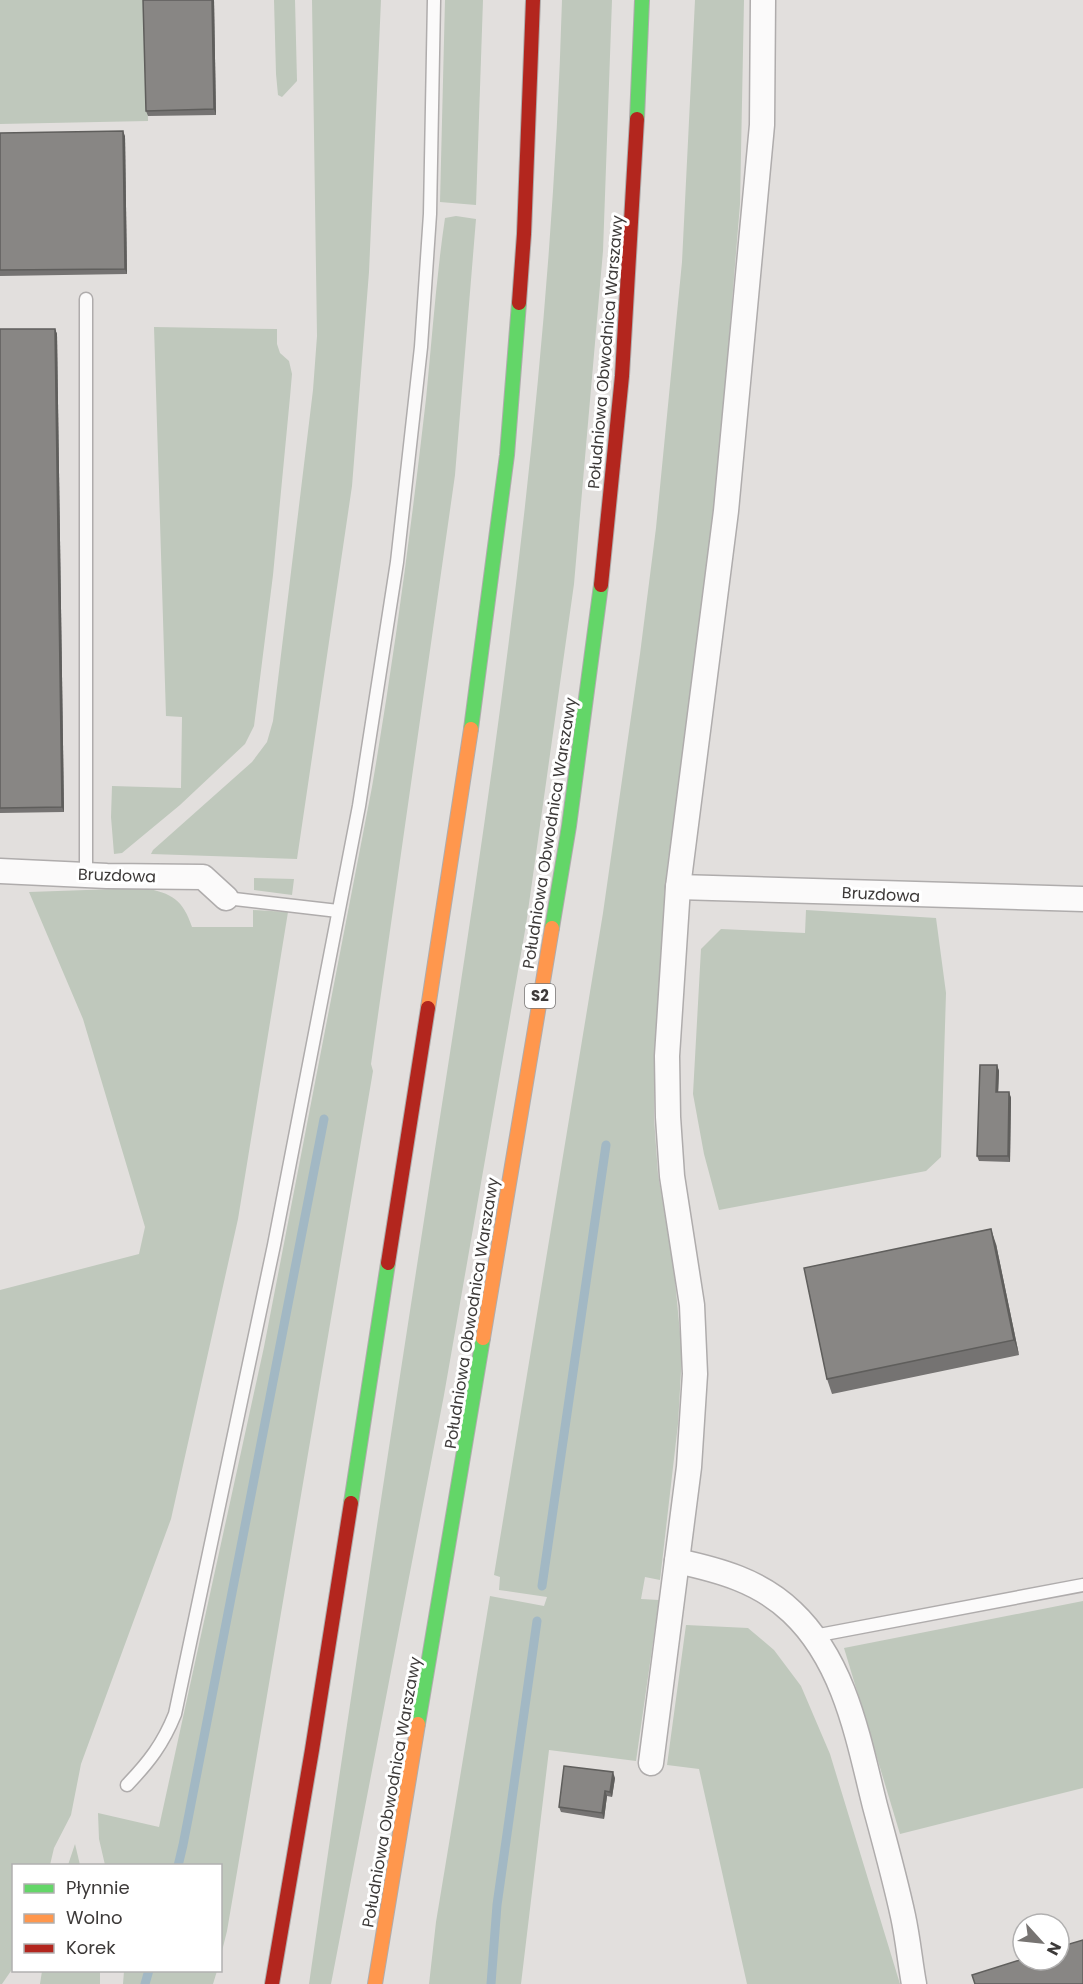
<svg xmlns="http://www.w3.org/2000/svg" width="1083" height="1984" font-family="Poppins,sans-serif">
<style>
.green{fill:#bfc8bc}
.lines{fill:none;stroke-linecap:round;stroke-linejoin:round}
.stream{stroke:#a2b8c4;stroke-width:9}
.lane-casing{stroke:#afacac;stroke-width:15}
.street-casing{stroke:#afacac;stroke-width:27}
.fast-casing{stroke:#afacac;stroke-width:16}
.slow-casing{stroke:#afacac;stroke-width:16}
.jam-casing{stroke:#afacac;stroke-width:16}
.lane{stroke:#fbfafa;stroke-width:12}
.street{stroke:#fbfafa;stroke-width:24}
.fast{stroke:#63d668;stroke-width:14}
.slow{stroke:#ff974d;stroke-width:14}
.jam{stroke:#b3261e;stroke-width:14}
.wall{fill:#757372}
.shaded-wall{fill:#5f5e5c}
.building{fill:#888684;stroke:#5f5e5c;stroke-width:1.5}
.labels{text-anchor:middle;stroke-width:6;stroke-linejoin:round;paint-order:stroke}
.shield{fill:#fff;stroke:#777574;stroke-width:1.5}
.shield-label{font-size:15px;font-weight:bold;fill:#3d3a39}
.street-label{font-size:16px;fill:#3d3a39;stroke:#fff}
</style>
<rect width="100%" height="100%" fill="#e2dfdd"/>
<g class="green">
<polygon points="0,0 145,0 148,121 0,124"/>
<polygon points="274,0 295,0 297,81 282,97 278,95 276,74"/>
<polygon points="312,0 381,0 369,272 352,486 297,859 151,854 153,850 252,762 267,742 273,721 313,390 317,336"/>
<polygon points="445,0 483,0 476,205 440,202"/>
<path d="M562 0H612L603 251 574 584 526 925 444 1395 331 1984H309C349 1705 392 1427 435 1149 495 768 551 386 562 0Z"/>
<polygon points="695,0 744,0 740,204 721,437 696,670 668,861 655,1055 654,1118 658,1174 674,1270 682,1354 678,1424 660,1580 645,1577 641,1599 659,1600 636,1761 549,1750 521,1984 429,1984 436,1922 490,1596 544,1606 547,1597 499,1590 500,1577 494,1575 603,913 640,654 656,528 682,262"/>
<path d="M456 216 476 219 455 475 371 1064 373 1071 227 1931 221 1955 220 1866 105 1865 99 1839 98 1813 159 1827 264 1347 372 787C394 659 411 529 426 399 432 339 436 279 445 218Z"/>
<polygon points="154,327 277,329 277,344 280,353 289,361 292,374 290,397 273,575 254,726 245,744 180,805 122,853 114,854 111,817 112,786 181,788 182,717 166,716"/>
<polygon points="254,878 294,879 292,895 254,890"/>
<path d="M144 888C172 893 183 900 192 927H253V910L288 912 238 1219 171 1519 81 1764 71 1815 54 1848 50 1865 14 1866 13 1968 2 1984H0V1290L139 1254 145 1227 83 1019 29 892Z"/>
<polygon points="806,910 936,918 946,993 941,1157 926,1171 719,1210 704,1154 693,1094 701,949 721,929 805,933"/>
<polygon points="1083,1601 1083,1788 900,1834 844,1648"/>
<polygon points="686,1625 748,1628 774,1650 801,1686 830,1754 900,1984 747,1984 699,1769 667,1765"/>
<polygon points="75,1844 80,1865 68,1865"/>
<polygon points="42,1971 100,1971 100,1984 40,1984"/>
<polygon points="124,1971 124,1970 217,1971 213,1984 123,1984"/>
</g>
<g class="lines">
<g class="stream">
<polyline points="542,1586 606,1145"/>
<polyline points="178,1866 183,1845 324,1119"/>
<polyline points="145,1984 149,1970"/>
<polyline points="491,1984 497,1905 537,1621"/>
</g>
<g class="lane-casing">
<g id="lane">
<polyline points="86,299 86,875"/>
<polyline points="226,898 338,911"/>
<polyline points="814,1636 1083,1585"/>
<path d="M127 1785C149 1762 163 1744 175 1714L274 1245 359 806 397 562 421 347 430 214 434 0"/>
</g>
</g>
<g class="street-casing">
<g id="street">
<polyline points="0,871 107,876 203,877 226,898"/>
<polyline points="678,887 1083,899"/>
<path d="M677 1561C719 1570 760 1581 792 1612 845 1662 858 1738 875 1806 885 1843 895 1879 903 1916 908 1939 910 1962 914 1984"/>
<polyline points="651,1763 689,1467 695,1374 692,1305 672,1176 668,1117 667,1056 678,887 726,511 762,125 763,0"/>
</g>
</g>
<g class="fast-casing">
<g id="fast">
<polyline points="637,119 642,0"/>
<polyline points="471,729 507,455 519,303"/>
<polyline points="552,928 569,826 601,585"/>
<polyline points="351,1503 388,1263"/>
<polyline points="418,1724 483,1338"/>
</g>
</g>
<g class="slow-casing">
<g id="slow">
<polyline points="428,1008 471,729"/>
<polyline points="483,1338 552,928"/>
<polyline points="375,1984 418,1724"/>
</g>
</g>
<g class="jam-casing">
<g id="jam">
<polyline points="519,303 524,234 533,0"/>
<polyline points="601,585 622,376 637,119"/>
<polyline points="388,1263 428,1008"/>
<polyline points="272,1984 312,1750 351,1503"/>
</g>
</g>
<use href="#lane" class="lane"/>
<use href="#street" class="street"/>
<use href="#fast" class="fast"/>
<use href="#slow" class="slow"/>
<use href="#jam" class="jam"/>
</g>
<g class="wall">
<polygon points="214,0 216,115 148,116 146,111"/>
<polygon points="0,133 125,136 127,274 0,276"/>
<polygon points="0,329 55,329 57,334 64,812 0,813"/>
<polygon points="997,1065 999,1071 998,1092 1009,1092 1011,1098 1010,1162 979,1161 977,1156"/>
<polygon points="996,1244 1019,1355 832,1394 827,1379"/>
<polygon points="615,1778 612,1797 607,1796 604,1819 561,1812 559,1807"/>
</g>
<g class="shaded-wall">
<polygon points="212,0 214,0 216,115 214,109"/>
<polygon points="123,131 125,136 127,274 125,269"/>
<polygon points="55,329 57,334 64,812 62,807"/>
<polygon points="997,1065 999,1071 998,1097 996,1092"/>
<polygon points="1009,1092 1011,1098 1010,1162 1008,1156"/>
<polygon points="991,1229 996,1244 1019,1355 1014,1340"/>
<polygon points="613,1772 615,1778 612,1797 610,1792"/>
<polygon points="605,1791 607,1796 604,1819 602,1813"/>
</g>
<g class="building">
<polygon points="143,0 212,0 214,109 146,111"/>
<polygon points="123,131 125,269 0,270 0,133"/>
<polygon points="0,329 55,329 62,807 0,808"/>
<polygon points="980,1065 997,1065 996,1092 1009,1092 1008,1156 977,1156"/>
<polygon points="991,1229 1014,1340 827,1379 804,1268"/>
<polygon points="564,1766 613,1772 610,1792 605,1791 602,1813 559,1807"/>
<polygon points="1083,1940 1083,1984 975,1984 972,1975 1023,1959 1023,1960 1059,1960 1059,1947"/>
</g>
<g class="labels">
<rect class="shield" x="525" y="984" width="30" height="24" rx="4.5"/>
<g class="shield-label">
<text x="540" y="1001">S2</text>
</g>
<g class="street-label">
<text transform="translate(605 352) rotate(-85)" y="6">Południowa Obwodnica Warszawy</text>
<text transform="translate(549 833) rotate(-81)" y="6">Południowa Obwodnica Warszawy</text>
<text transform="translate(117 875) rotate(2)" y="6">Bruzdowa</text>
<text transform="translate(881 894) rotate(3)" y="6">Bruzdowa</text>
<text transform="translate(471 1313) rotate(-81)" y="6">Południowa Obwodnica Warszawy</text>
<text transform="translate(391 1792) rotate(-80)" y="6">Południowa Obwodnica Warszawy</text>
</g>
</g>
<rect x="12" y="1864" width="210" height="108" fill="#ffffff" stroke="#b1b0b0" stroke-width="1.5"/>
<rect x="24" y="1884" width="30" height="9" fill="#63d668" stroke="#b1b0b0" stroke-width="1.5"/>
<text x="66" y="1894" font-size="18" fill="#3d3a39">Płynnie</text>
<rect x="24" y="1914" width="30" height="9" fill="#ff974d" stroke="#b1b0b0" stroke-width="1.5"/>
<text x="66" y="1924" font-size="18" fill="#3d3a39">Wolno</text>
<rect x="24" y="1944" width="30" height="9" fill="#b3261e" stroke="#b1b0b0" stroke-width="1.5"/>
<text x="66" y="1954" font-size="18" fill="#3d3a39">Korek</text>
<g transform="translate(1041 1942) rotate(117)"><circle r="28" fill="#ffffff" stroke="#b1b0b0" stroke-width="1.5"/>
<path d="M0-4.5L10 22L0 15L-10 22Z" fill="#777472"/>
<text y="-9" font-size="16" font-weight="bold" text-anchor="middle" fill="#3d3a39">N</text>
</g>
</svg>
